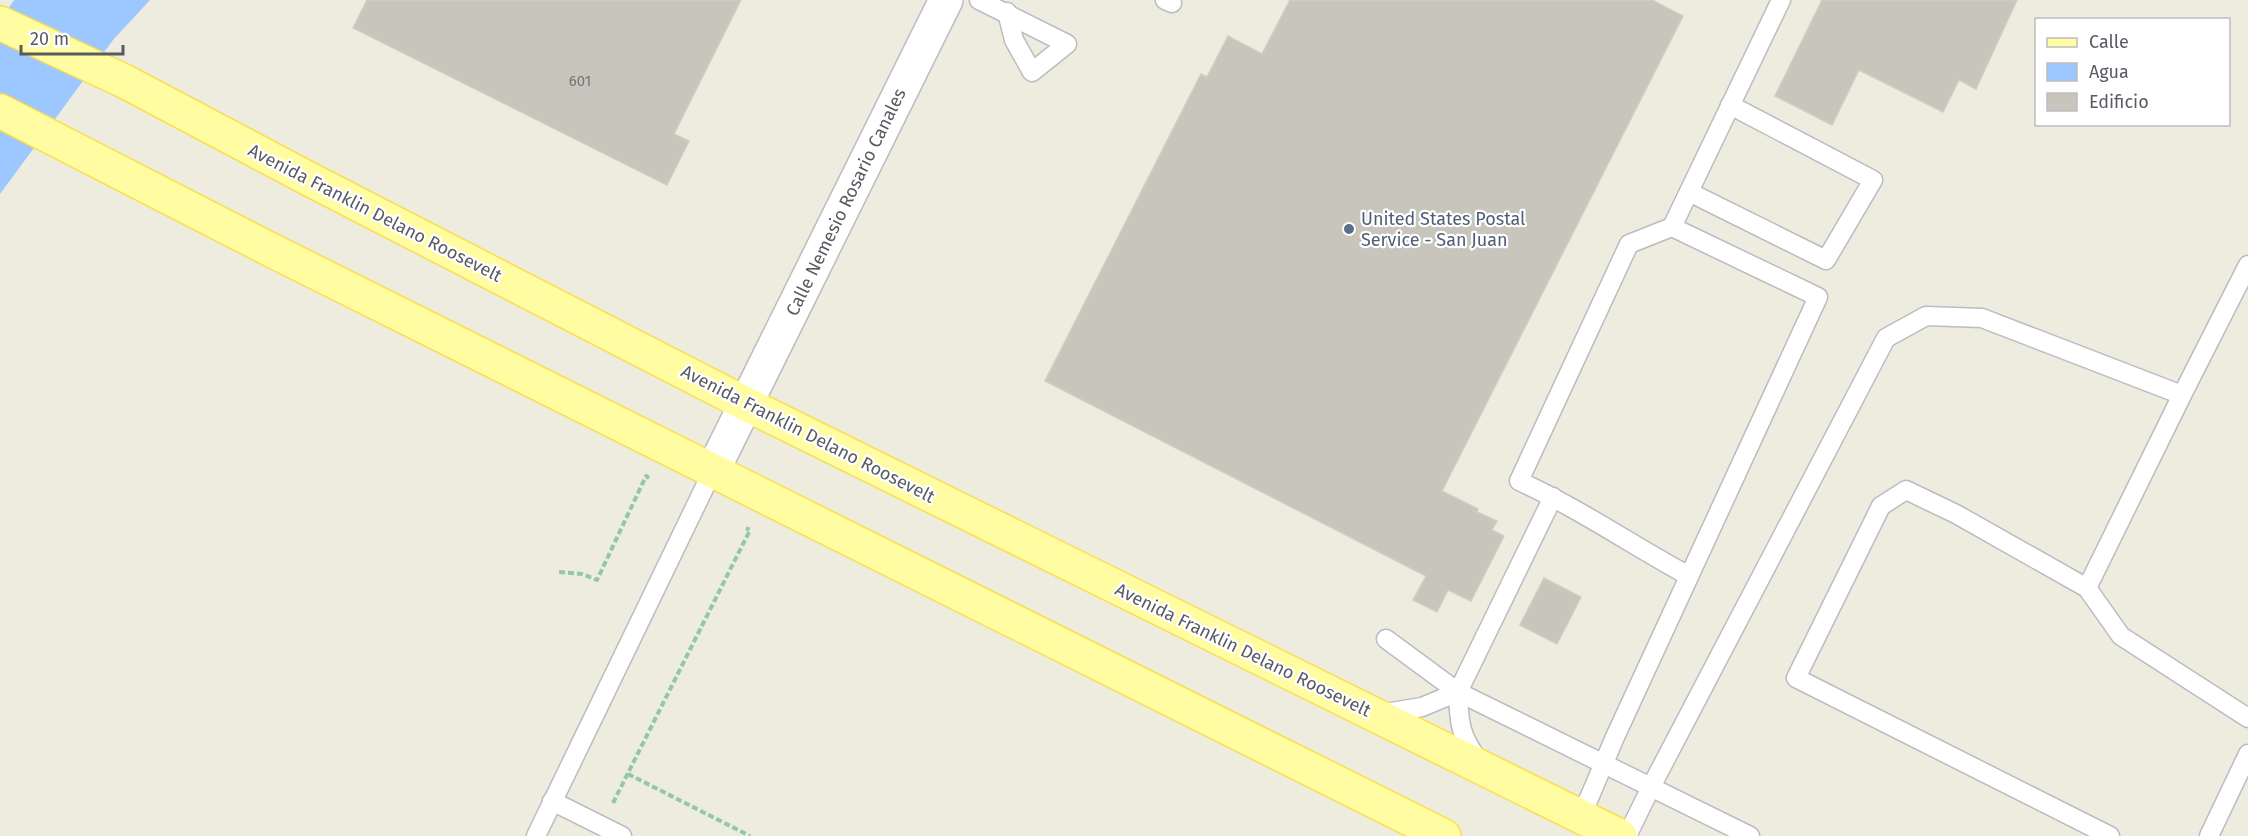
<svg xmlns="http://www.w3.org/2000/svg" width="2248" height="836" font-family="'Fira Sans',sans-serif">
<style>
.water{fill:#9dc8ff}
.building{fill:#c8c5bd;stroke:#d2cebe;stroke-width:1.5}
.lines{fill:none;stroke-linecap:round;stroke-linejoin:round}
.lane-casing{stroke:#babcc3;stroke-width:21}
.street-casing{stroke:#babcc3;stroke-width:36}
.primary-casing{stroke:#fadf4b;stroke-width:36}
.path{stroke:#92c7a9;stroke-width:4;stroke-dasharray:6 3;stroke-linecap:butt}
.lane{stroke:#fff;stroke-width:18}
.street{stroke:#fff;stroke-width:33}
.primary{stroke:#fffca2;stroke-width:33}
.service-dot{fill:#5c6f8a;stroke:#fff;stroke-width:2}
.labels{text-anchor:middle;stroke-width:4.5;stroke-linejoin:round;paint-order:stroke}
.number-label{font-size:15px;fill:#747679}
.street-label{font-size:18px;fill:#585b62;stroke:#fff}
.service-label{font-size:18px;fill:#4e5e75;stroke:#fff;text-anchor:start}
</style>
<rect width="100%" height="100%" fill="#edecdf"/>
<polygon class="water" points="14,0 150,0 113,40 0,194 0,21"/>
<g class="building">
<polygon points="367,0 741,0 674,134 689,141 667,185 353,28"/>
<polygon points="1290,0 1652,0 1683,16 1442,491 1478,509 1477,512 1497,521 1492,530 1504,536 1471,601 1448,590 1437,612 1413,600 1426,576 1045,381 1201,74 1207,77 1228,36 1262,54"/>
<polygon points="1822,0 2017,0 1976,89 1959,80 1943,112 1859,70 1832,125 1775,96"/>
<polygon points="1544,578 1581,597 1557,644 1520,625"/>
</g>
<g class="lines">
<g class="lane-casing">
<g id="lane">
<polyline points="979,0 1067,44 1032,72 1014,40 1007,12"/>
<polyline points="1165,0 1172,3"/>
<polyline points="1689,192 1826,260 1873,180 1730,105"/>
<path d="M1672 227 1629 244 1519 481C1578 508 1632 545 1689 576"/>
<polyline points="2182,395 2248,265"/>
<polyline points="1386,639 1458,692 1750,836"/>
<polyline points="1379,714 1422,707 1458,692"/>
<path d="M1479 761C1460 736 1459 723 1458 692L1553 497"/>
<polyline points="552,801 622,836"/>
<polyline points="1581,817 1615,737 1818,297 1672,227 1781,0"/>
<polyline points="536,836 713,470"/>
<polyline points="1627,836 1651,787 1886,338 1926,316 1982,318 2182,395 2087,588"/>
<polyline points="2110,836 1796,678 1881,506 1906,490 1956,514 2087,588 2121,636 2248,718"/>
<polyline points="2209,836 2248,754"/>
</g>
</g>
<g class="street-casing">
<polyline id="street" points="713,470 946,0"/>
</g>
<g class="primary-casing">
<g id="primary">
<polyline points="0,23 124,81 309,179 746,404 1620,836"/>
<polyline points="0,111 271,250 1444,836"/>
</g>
</g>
<g class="path">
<polyline points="559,572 582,574 597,580 646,476 649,478"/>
<polyline points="628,774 750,836"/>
<polyline points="613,803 750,530 746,528"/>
</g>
<use href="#lane" class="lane"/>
<use href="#street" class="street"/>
<use href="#primary" class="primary"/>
</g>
<circle class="service-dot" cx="1349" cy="229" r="6"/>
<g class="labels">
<g class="number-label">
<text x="580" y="86">601</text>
</g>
<g class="street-label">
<text transform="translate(846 202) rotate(-64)" y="6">Calle Nemesio Rosario Canales</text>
<text transform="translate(375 213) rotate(27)" y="6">Avenida Franklin Delano Roosevelt</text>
<text transform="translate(808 434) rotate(27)" y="6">Avenida Franklin Delano Roosevelt</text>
<text transform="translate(1243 650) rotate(26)" y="6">Avenida Franklin Delano Roosevelt</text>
</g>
<g class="service-label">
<text x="1361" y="225">United States Postal<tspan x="1361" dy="21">Service - San Juan</tspan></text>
</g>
</g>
<rect x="2035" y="18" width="195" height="108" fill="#ffffff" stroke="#bcbdc0" stroke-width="1.5"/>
<rect x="2047" y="38" width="30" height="9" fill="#fffca2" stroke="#bcbdc0" stroke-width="1.5"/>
<text x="2089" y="48" font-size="18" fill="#585b62">Calle</text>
<rect x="2047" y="63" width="30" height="18" fill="#9dc8ff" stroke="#bcbdc0" stroke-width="1.5"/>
<text x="2089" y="78" font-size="18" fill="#585b62">Agua</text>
<rect x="2047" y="93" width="30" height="18" fill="#c8c5bd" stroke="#bcbdc0" stroke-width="1.5"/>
<text x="2089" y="108" font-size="18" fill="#585b62">Edificio</text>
<path d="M21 45v9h102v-9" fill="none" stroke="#585b62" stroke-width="3"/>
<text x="30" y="45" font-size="18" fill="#585b62" stroke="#ffffff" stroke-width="4.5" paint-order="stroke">20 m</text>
</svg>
